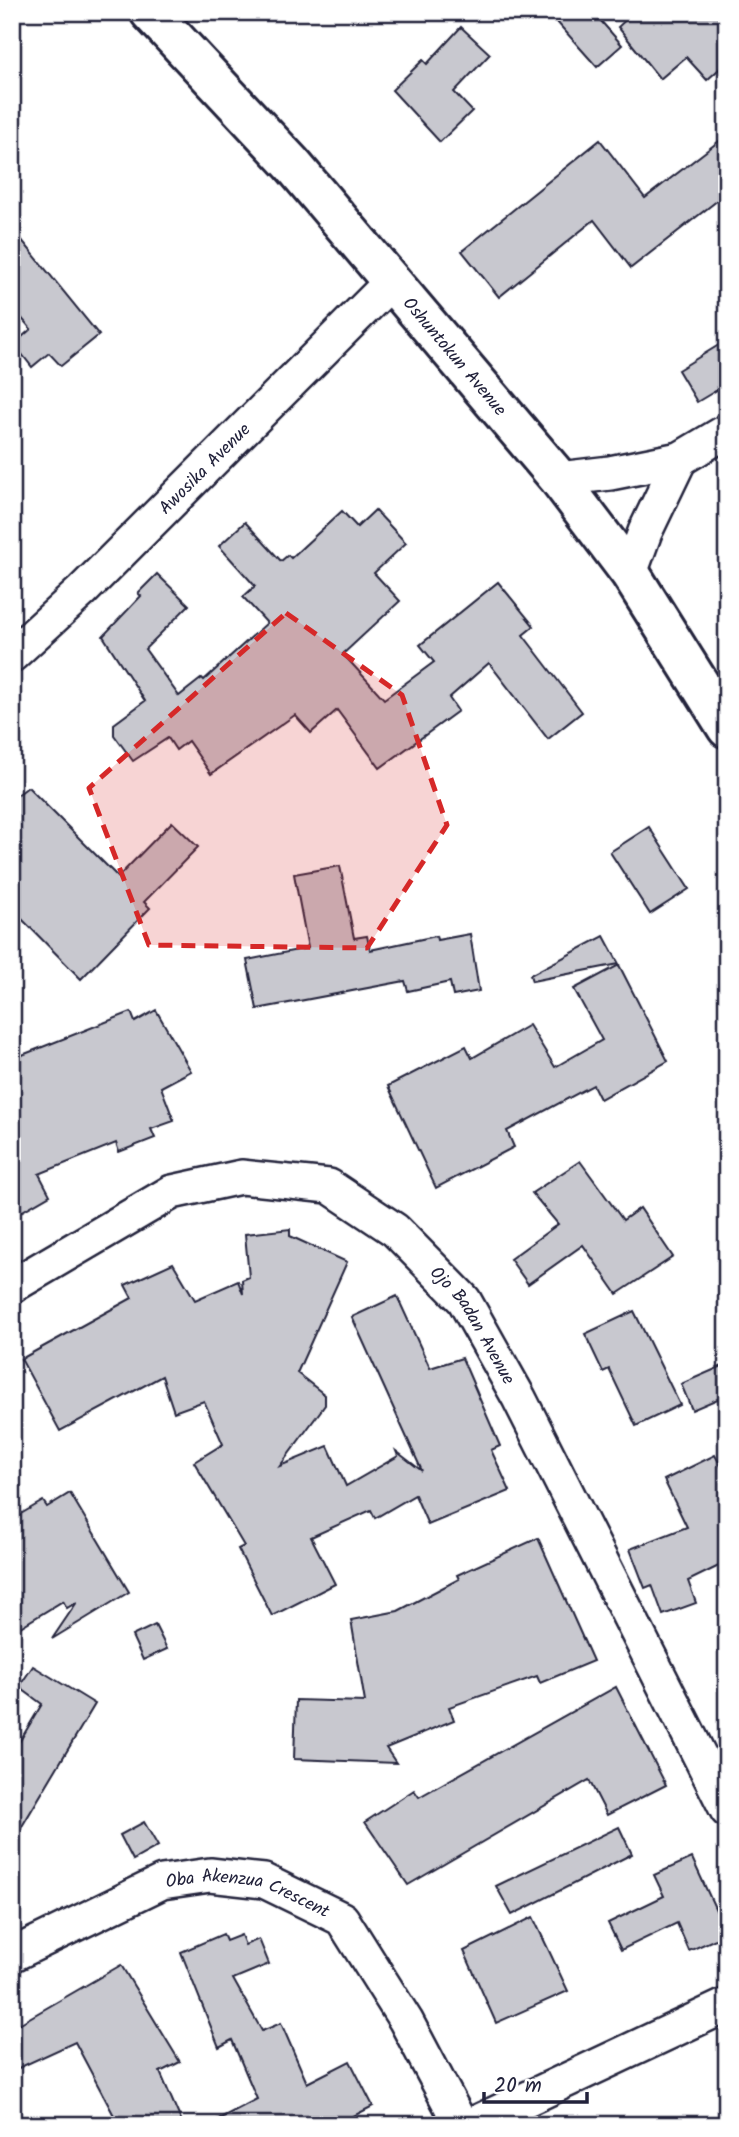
<svg xmlns="http://www.w3.org/2000/svg" width="739" height="2137" font-family="Kalam,sans-serif">
<style>
.building{fill:#c8c8cf;stroke:#22223b;stroke-width:2}
.lines{fill:none;stroke-linecap:round;stroke-linejoin:round}
.minor-casing{stroke:#22223b;stroke-width:38}
.major-casing{stroke:#22223b;stroke-width:44}
.minor{stroke:#fff;stroke-width:33}
.major{stroke:#fff;stroke-width:38}
.marked{fill:#d62828;fill-opacity:0.2;stroke:#d62828;stroke-width:5;stroke-dasharray:14 9;stroke-linejoin:round}
.labels{text-anchor:middle;stroke-width:5;stroke-linejoin:round;paint-order:stroke}
.street-label{font-size:18px;fill:#22223b;stroke:#fff}
</style>
<rect width="100%" height="100%" fill="#fff"/>
<filter id="ink" filterUnits="userSpaceOnUse"><feTurbulence type="fractalNoise" baseFrequency=".0143" numOctaves="2"/><feDisplacementMap in="SourceGraphic" scale="14" xChannelSelector="R" yChannelSelector="G"/><feConvolveMatrix kernelMatrix="1 2 1 2 8 2 1 2 1" color-interpolation-filters="sRGB"/></filter>
<g filter="url(#ink)">
<g class="building">
<polygon points="548,12 593,12 622,45 597,67"/>
<polygon points="634,12 727,12 727,62 707,80 686,57 660,79 618,27"/>
<polygon points="461,27 490,54 454,92 472,111 440,142 392,90 423,60 427,64"/>
<polygon points="727,135 727,193 631,268 594,220 499,297 462,251 600,140 645,198"/>
<polygon points="12,228 99,335 61,366 49,353 32,367 14,344 31,329 12,307"/>
<polygon points="727,340 727,384 697,402 678,370"/>
<polygon points="375,510 406,543 374,573 400,601 343,654 384,699 434,662 420,645 498,582 534,626 523,635 582,712 548,739 489,663 449,698 458,711 380,768 337,710 311,733 295,715 211,774 188,741 176,750 168,738 133,761 114,735 114,724 145,701 103,636 141,596 138,593 157,574 189,605 145,649 179,696 202,678 204,680 267,623 243,597 255,586 219,546 245,522 281,561 288,555 291,558 342,511 357,527"/>
<polygon points="28,787 118,877 172,822 198,847 144,902 150,908 81,979 12,909 12,799"/>
<polygon points="649,827 689,889 650,914 610,852"/>
<polygon points="340,866 354,938 367,936 370,950 436,936 437,940 470,934 479,991 453,996 450,982 408,991 405,981 257,1009 247,960 308,948 294,874"/>
<polygon points="604,936 619,964 532,981 530,975"/>
<polygon points="619,965 668,1061 600,1099 593,1085 507,1131 514,1147 436,1188 388,1086 466,1046 472,1058 529,1025 555,1067 602,1040 574,989"/>
<polygon points="156,1010 191,1071 161,1087 174,1121 151,1129 155,1138 119,1152 116,1143 39,1174 50,1195 12,1217 12,1059 131,1012 135,1022"/>
<polygon points="580,1161 623,1220 640,1208 673,1257 617,1294 583,1245 528,1284 510,1259 558,1224 532,1193"/>
<polygon points="290,1229 290,1236 347,1262 297,1373 325,1395 325,1405 280,1466 328,1446 346,1486 398,1456 396,1451 422,1471 352,1317 397,1296 430,1368 462,1358 500,1446 491,1450 510,1491 428,1525 415,1495 375,1518 371,1510 311,1537 335,1584 272,1616 238,1549 244,1546 194,1462 223,1444 204,1401 174,1412 162,1376 60,1431 21,1359 132,1298 125,1285 173,1263 195,1300 238,1281 243,1294 242,1280 249,1277 245,1234"/>
<polygon points="634,1311 680,1405 636,1426 609,1369 603,1372 585,1334"/>
<polygon points="727,1364 727,1395 692,1410 681,1384"/>
<polygon points="715,1455 727,1477 727,1562 688,1581 696,1603 663,1615 652,1585 645,1588 630,1549 687,1527 664,1480"/>
<polygon points="70,1493 129,1592 52,1639 77,1602 67,1608 63,1601 12,1632 12,1519 43,1501 47,1507"/>
<polygon points="538,1538 593,1661 540,1683 537,1676 449,1707 454,1720 386,1748 396,1763 294,1759 296,1700 365,1702 351,1620 398,1611 459,1579 457,1575"/>
<polygon points="155,1625 167,1649 143,1660 132,1636"/>
<polygon points="33,1666 95,1704 12,1843 12,1754 42,1704 19,1687"/>
<polygon points="616,1687 666,1785 607,1815 589,1780 408,1885 365,1822 414,1790 419,1797"/>
<polygon points="144,1822 158,1846 133,1860 120,1835"/>
<polygon points="619,1827 632,1854 512,1915 496,1886"/>
<polygon points="692,1858 727,1934 689,1951 677,1923 621,1950 608,1923 664,1896 654,1875"/>
<polygon points="533,1917 568,1991 496,2023 464,1951"/>
<polygon points="223,1934 226,1941 241,1935 245,1945 259,1939 269,1964 233,1979 262,2031 281,2023 307,2083 350,2061 373,2106 336,2125 207,2125 257,2099 232,2040 219,2047 181,1952"/>
<polygon points="121,1965 180,2062 160,2072 183,2125 119,2125 75,2042 12,2071 12,2028"/>
</g>
<g class="lines">
<g class="minor-casing">
<g id="minor">
<polyline points="559,479 610,473 680,459 727,431"/>
<polyline points="630,573 645,532 680,459"/>
<path id="s1" d="M12 655 82 591 393 280"/>
<path id="s2" d="M12 1286 172 1192 241 1177 329 1186 395 1230 464 1300 519 1398 727 1810"/>
<path id="s3" d="M12 1955 162 1882 210 1875 264 1881 342 1919 406 2021 461 2125"/>
<polyline points="471,2125 727,2005"/>
</g>
</g>
<g class="major-casing">
<g id="major">
<path id="s4" d="M150 12 292 164 559 479 630 573 727 728"/>
</g>
</g>
<use href="#minor" class="minor"/>
<use href="#major" class="major"/>
</g>
</g>
<path class="marked" d="M286 613 402 695 447 825 367 948 149 945 89 788Z"/>
<g class="labels">
<g class="street-label">
<text dy="6" stroke="none"><textPath href="#s4" startOffset="460">Oshuntokun Avenue</textPath></text>
<text dy="6" stroke="none"><textPath href="#s1" startOffset="268">Awosika Avenue</textPath></text>
<text dy="6" stroke="none"><textPath href="#s2" startOffset="548">Ojo Badan Avenue</textPath></text>
<text dy="6" stroke="none"><textPath href="#s3" startOffset="256">Oba Akenzua Crescent</textPath></text>
</g>
</g>
<rect width="739" height="2137" fill="none" stroke="#fff" stroke-width="42"/>
<rect x="21" y="21" width="697" height="2095" fill="none" stroke="#22223b" stroke-width="2.5" filter="url(#ink)"/>
<path d="M484 2092v10h103v-10" fill="none" stroke="#22223b" stroke-width="3.5"/>
<text x="494" y="2092" font-size="21" fill="#22223b" stroke="#ffffff" stroke-width="5" paint-order="stroke">20 m</text>
</svg>
